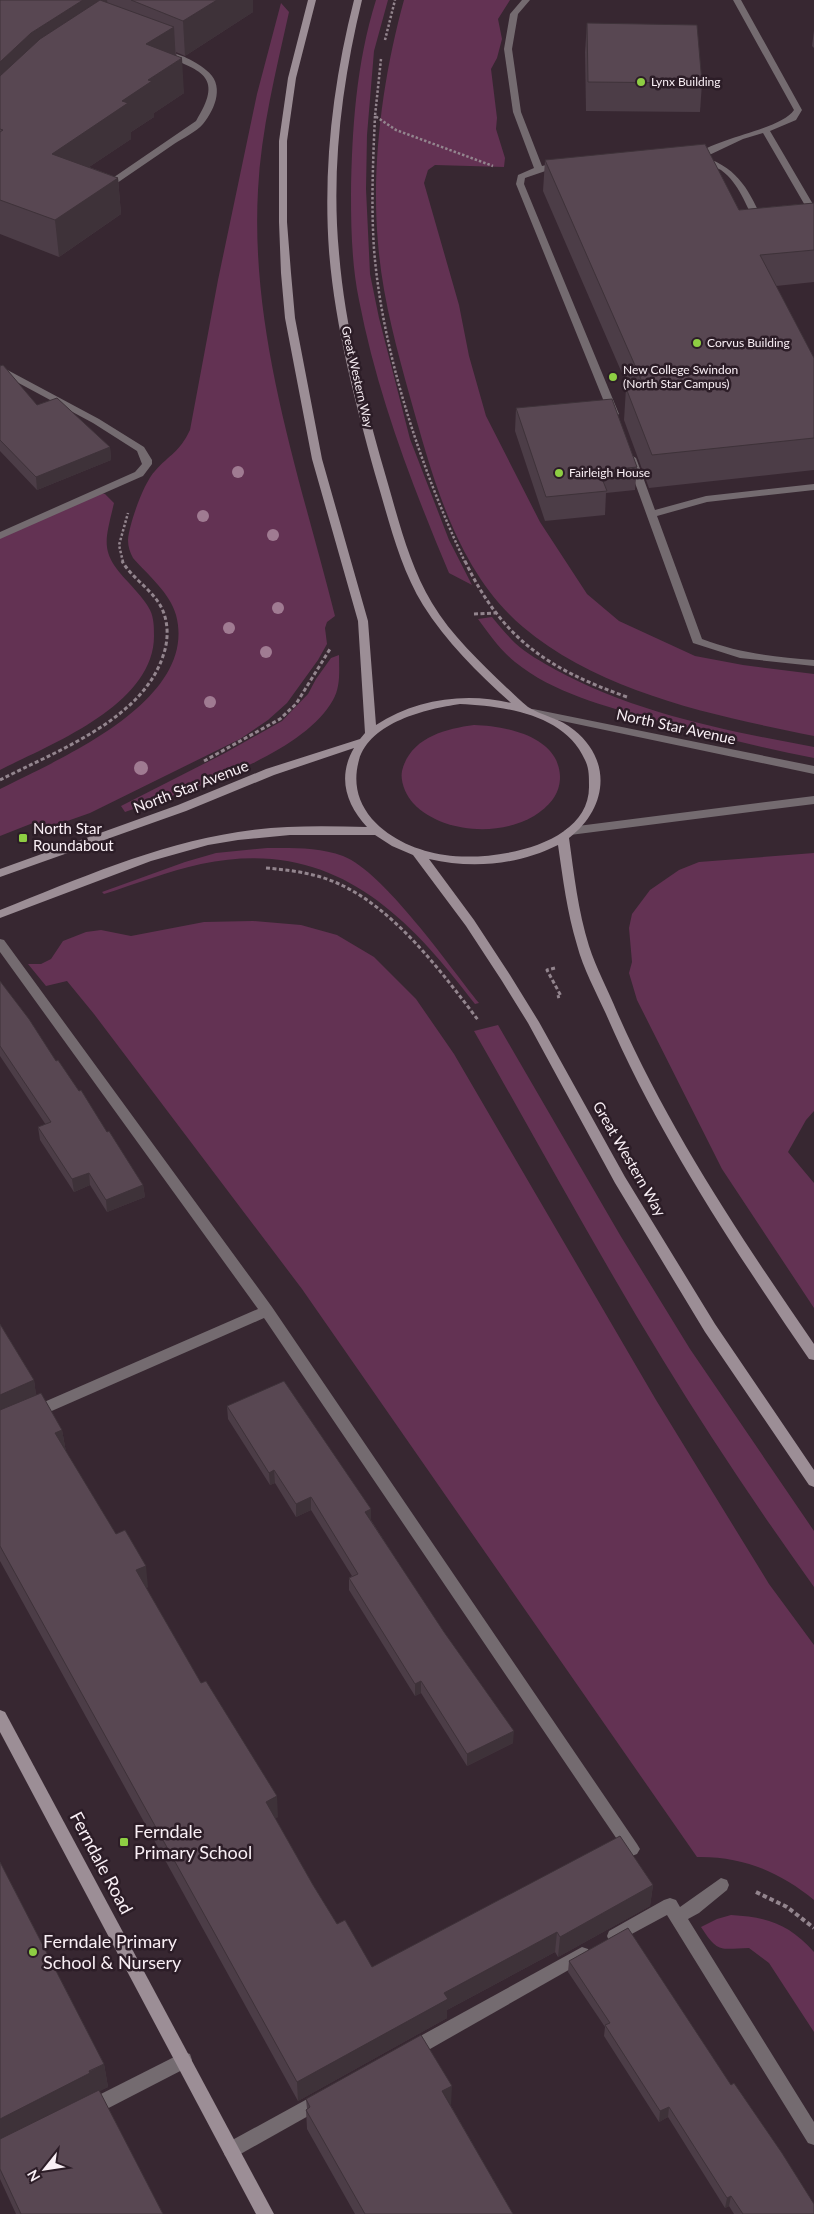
<svg xmlns="http://www.w3.org/2000/svg" width="814" height="2214" font-family="Lato,sans-serif">
<style>
.green{fill:#633253}
.lines{fill:none;stroke-linecap:round;stroke-linejoin:round}
.path-far2{stroke:#93858e;stroke-width:2.5;stroke-dasharray:2.5 2;stroke-linecap:butt}
.path-far1{stroke:#93858e;stroke-width:3;stroke-dasharray:4 2.5;stroke-linecap:butt}
.path{stroke:#93858e;stroke-width:4;stroke-dasharray:4.5 3;stroke-linecap:butt}
.lane{fill:#746b70;fill-rule:evenodd}
.street{fill:#746b70;fill-rule:evenodd}
.secondary{fill:#9c8e96;fill-rule:evenodd}
.tree{fill:#a07b92}
.wall{fill:#4c3d47}
.shaded-wall{fill:#3e3239}
.building{fill:#584752;stroke:#3e3239}
.poi-dot{fill:#8ece43;stroke:#2c1d27;stroke-width:2}
.labels{text-anchor:middle;stroke-width:5;stroke-linejoin:round;paint-order:stroke}
.far-poi-label{font-size:12px;fill:#f9eff5;stroke:#2c1d27;text-anchor:start}
.far-street-label{font-size:12px;fill:#f9eff5;stroke:#2c1d27}
.street-label{font-size:15px;fill:#f9eff5;stroke:#2c1d27}
.poi-label{font-size:15px;fill:#f9eff5;stroke:#2c1d27;text-anchor:start}
.near-poi-label{font-size:18px;fill:#f9eff5;stroke:#2c1d27;text-anchor:start}
.near-street-label{font-size:18px;fill:#f9eff5;stroke:#2c1d27}
</style>
<rect width="100%" height="100%" fill="#372731"/>
<g class="green">
<path d="M376 0H388L374 51 367 135 366 189 370 274 379 318 410 439 449 540 472 585 449 573C412 485 377 394 359 300 352 266 351 230 351 195 352 129 356 64 376 0Z"/>
<path d="M404 0H510L498 19 502 39 497 58 491 69 497 118 496 129 505 158 504 167 435 165 428 170 424 183 459 305 469 356 486 416 540 522 587 594 619 621 695 656 743 665 814 674V736C716 716 601 693 523 627 456 570 433 478 410 397 396 346 382 295 378 243 371 164 383 76 404 0Z"/>
<path d="M281 3 289 12C276 71 261 130 258 190 250 336 300 477 335 616L327 622 325 628 327 644 318 660 287 703 268 720 240 739 90 813 39 831 33 823 0 836V789C59 759 199 701 176 615 170 593 148 575 133 558 130 552 128 547 128 540 129 524 144 482 155 471 170 454 179 453 190 430L218 280 257 94Z"/>
<path d="M101 493 105 494 114 503C105 542 99 552 129 583 136 591 145 600 150 610 154 618 154 628 154 636 154 705 51 744 0 770V538Z"/>
<path d="M492 617C499 626 507 635 515 643 527 654 542 662 556 670 635 713 727 731 814 747V758C759 747 705 734 651 719 605 706 553 693 515 662 500 650 489 634 478 619Z"/>
<path d="M339 655C339 670 341 686 333 700 302 756 184 792 125 812L121 806 225 753 282 721 308 694 316 679 331 658Z"/>
<path d="M474 725C505 726 559 736 560 777 560 795 548 807 534 816 499 837 441 833 413 803 406 795 400 782 402 771 410 738 444 729 474 725Z"/>
<path d="M267 848C292 848 319 847 343 856 383 871 450 967 479 1003L475 1004C403 909 329 837 201 864 168 871 136 884 104 894L102 892 185 862 216 853Z"/>
<polygon points="814,853 814,1111 806,1120 788,1152 814,1183 814,1308 722,1169 637,1000 629,973 632,962 629,928 632,914 650,890 679,870 699,862"/>
<path d="M253 921 301 925 337 935 374 957 416 999 454 1054 656 1400 769 1584 814 1645V1900C780 1872 742 1856 697 1857L302 1289 94 1014 67 981 46 986 28 964H41L51 959 63 941 86 932 101 930 131 936 204 922Z"/>
<path d="M498 1025 620 1235 690 1349 814 1531V1587C761 1513 710 1437 663 1360 597 1252 537 1141 474 1031Z"/>
<path d="M731 1915C767 1917 789 1924 814 1952V2032L769 1963 749 1948C719 1949 718 1953 701 1927L717 1919Z"/>
</g>
<g class="lines">
<g class="path-far2">
<polyline points="385,40 395,0"/>
<polyline points="381,59 375,116 396,130 493,166"/>
<path d="M375 116C373 160 371 205 374 249 382 352 421 469 465 562"/>
<polyline points="123,562 119,545 128,513"/>
</g>
<g class="path-far1">
<path d="M465 561C502 639 548 669 627 697"/>
<polyline points="474,614 495,613"/>
<polyline points="204,761 280,719 296,704 330,649"/>
<path d="M0 780C56 751 142 720 163 656 168 642 169 626 163 611 155 591 133 580 122 561"/>
<path d="M266 868C290 870 314 873 337 883 394 908 441 971 478 1020"/>
<polyline points="555,968 547,970 561,996 557,997"/>
</g>
<polyline class="path" points="756,1892 787,1907 814,1928"/>
<g class="lane">
<polygon points="522,0 530,0 518,14 512,49 521,112 542,166 559,162 563,165 525,178 524,184 619,414 614,417 609,414 516,184 518,175 534,168 513,112 504,49 510,14"/>
<path d="M733 0H741L802 110 796 120 770 131 814 206V217L810 214 763 133 743 139 705 157C740 170 749 191 764 223L763 225H757C745 205 740 184 721 170 712 165 700 163 693 157 715 137 781 130 794 110Z"/>
<path d="M164 52C176 51 197 62 206 70 225 84 216 108 203 124 196 132 183 138 174 144 152 159 129 175 107 190H101V186L196 121C223 78 204 71 164 56Z"/>
<polygon points="0,366 99,419 144,447 152,460 152,464 143,476 0,539 0,532 135,472 142,464 137,451 93,423 0,373"/>
<path d="M631 455 636 458 655 510 706 496 814 484V490L707 502 657 516 702 639C738 653 775 657 814 660V666L740 658 693 643 626 458Z"/>
<polygon points="0,939 4,940 272,1307 637,1844 640,1849 637,1854 632,1856 627,1854 264,1318 38,1417 33,1419 28,1417 26,1413 28,1409 258,1309 0,952"/>
<polygon points="721,1878 727,1880 729,1885 727,1890 699,1913 688,1919 814,2122 814,2145 808,2143 667,1915 615,1943 609,1941 607,1936 609,1931 664,1900 670,1898 676,1900 680,1907"/>
<polygon points="582,1947 588,1949 590,1954 588,1959 416,2057 410,2059 404,2057 402,2051 404,2045"/>
<polygon points="184,2052 190,2054 192,2060 190,2066 97,2114 91,2116 85,2114 83,2108 85,2102"/>
<polygon points="320,2092 326,2094 328,2100 326,2106 237,2156 231,2158 225,2156 223,2150 225,2144"/>
</g>
<g class="street">
<polygon points="533,709 814,766 814,774 529,714 528,712 529,710"/>
<polygon points="814,796 814,804 570,835 564,831 570,827"/>
</g>
<g class="secondary">
<path d="M308 0H316L296 78 287 141V222L291 273 295 318 322 459 368 621 376 725C415 699 466 692 511 703 479 674 446 642 423 605 399 566 388 517 375 474 355 401 335 327 329 251 323 167 333 82 354 0H362C342 82 331 169 339 253 345 327 364 399 384 470 397 514 408 563 432 603 451 635 480 662 507 688 514 694 521 702 528 707 542 716 560 718 574 730 613 761 607 809 569 838 574 874 578 911 589 946 596 968 608 990 617 1012 669 1130 741 1238 814 1344V1360L809 1359C734 1249 659 1137 606 1014 596 992 583 968 577 945 567 912 563 879 558 845 518 865 472 869 429 859L474 920 510 975 539 1022 625 1177 715 1324 814 1470V1487L809 1485 705 1332 615 1183 528 1023 502 981 466 926 413 855 392 846 375 835H290L238 840 208 845 151 861 0 918V910C78 879 155 845 238 832 280 825 324 826 367 827 346 804 337 777 354 748L274 775 186 811 0 877V869L178 805 266 769 360 739 365 733 358 621 312 459 285 318 281 273 279 222V141L288 78ZM460 704C504 706 565 714 585 760 589 768 589 776 589 785 591 847 490 862 445 855 418 851 391 840 372 819 357 801 353 782 359 760 370 722 426 709 460 704Z"/>
<polygon points="0,1710 5,1712 274,2214 256,2214 0,1732"/>
</g>
</g>
<g class="tree">
<circle cx="238" cy="472" r="6"/>
<circle cx="203" cy="516" r="6"/>
<circle cx="273" cy="535" r="6"/>
<circle cx="278" cy="608" r="6"/>
<circle cx="229" cy="628" r="6"/>
<circle cx="266" cy="652" r="6"/>
<circle cx="210" cy="702" r="6"/>
<circle cx="141" cy="768" r="7"/>
</g>
<g class="wall">
<polygon points="0,0 253,0 253,12 185,56 176,52 184,93 154,113 154,117 131,132 131,139 89,167 118,178 121,214 59,257 0,234"/>
<polygon points="587,23 702,83 700,112 586,111 585,52"/>
<polygon points="814,30 814,48 812,46"/>
<polygon points="545,160 739,210 814,203 814,282 776,286 814,358 814,470 649,488 624,420 626,388 628,387 543,191"/>
<polygon points="0,366 37,405 110,447 111,460 37,490 0,451"/>
<polygon points="516,408 637,467 635,490 606,493 605,515 545,521 515,431"/>
<polygon points="0,981 143,1185 145,1197 107,1212 90,1185 74,1192 40,1140 38,1127 46,1125 0,1056"/>
<polygon points="0,1324 34,1380 36,1395 62,1430 66,1452 148,1587 146,1588 278,1817 275,1818 313,1885 337,1924 372,1967 653,1885 650,1906 558,1957 555,1952 447,2010 447,2018 298,2101 0,1561"/>
<polygon points="227,1406 371,1520 513,1743 467,1766 421,1693 415,1696 349,1590 349,1578 352,1576 311,1510 296,1517 275,1483 270,1485 228,1419"/>
<polygon points="0,1862 104,2064 108,2087 99,2091 163,2214 16,2214 0,2179"/>
<polygon points="569,1961 814,2214 734,2214 729,2206 725,2208 668,2117 659,2122 604,2036 605,2027 568,1972"/>
<polygon points="306,2099 451,2106 513,2214 355,2214 307,2129 306,2110 307,2109"/>
</g>
<g class="shaded-wall">
<polygon points="83,0 107,0 108,5 0,101 0,62 31,33"/>
<polygon points="217,0 253,0 253,12 185,56 183,21"/>
<polygon points="174,27 176,62 146,44"/>
<polygon points="182,58 184,93 154,113 154,117 131,132 131,139 56,189 52,154 148,80"/>
<polygon points="118,178 121,214 59,257 55,220"/>
<polygon points="110,447 111,460 37,490 36,477"/>
<polygon points="89,1173 90,1185 74,1192 72,1179"/>
<polygon points="143,1185 145,1197 107,1212 106,1200"/>
<polygon points="34,1380 37,1403 0,1419 0,1395"/>
<polygon points="62,1430 66,1452 55,1433"/>
<polygon points="274,1470 275,1483 270,1485 269,1473"/>
<polygon points="311,1497 311,1510 296,1517 296,1504"/>
<polygon points="371,1509 371,1522 365,1512"/>
<polygon points="146,1566 148,1587 138,1592 136,1570"/>
<polygon points="421,1681 421,1693 415,1696 415,1684"/>
<polygon points="514,1731 513,1743 467,1766 467,1754"/>
<polygon points="277,1796 278,1817 267,1822 266,1802"/>
<polygon points="653,1885 650,1906 558,1957 560,1937"/>
<polygon points="557,1932 555,1952 447,2010 447,2018 298,2101 297,2082 444,1993"/>
<polygon points="104,2064 108,2087 0,2144 0,2119"/>
<polygon points="452,2086 451,2106 442,2091"/>
<polygon points="669,2107 668,2117 659,2122 660,2111"/>
<polygon points="731,2196 729,2206 725,2208 727,2198"/>
</g>
<g class="building">
<polygon points="0,0 83,0 31,33 0,62"/>
<polygon points="100,0 174,27 146,44 182,58 148,80 152,81 122,101 128,103 52,154 118,178 55,220 0,200 0,132 3,130 0,129 0,76 40,39"/>
<polygon points="131,0 217,0 183,21"/>
<polygon points="587,23 697,25 702,83 588,82"/>
<polygon points="705,144 739,210 814,203 814,250 760,255 814,358 814,438 652,455 626,388 644,386 545,160"/>
<polygon points="3,365 37,405 57,398 110,447 36,477 0,440 0,366"/>
<polygon points="612,399 637,467 599,471 607,491 546,497 516,408"/>
<polygon points="0,981 29,1019 56,1061 58,1060 79,1091 81,1090 107,1132 109,1131 143,1185 106,1200 89,1173 72,1179 38,1127 51,1122 0,1046"/>
<polygon points="0,1324 34,1380 0,1395"/>
<polygon points="284,1381 371,1509 365,1512 444,1632 514,1731 467,1754 421,1681 415,1684 349,1578 358,1574 311,1497 296,1504 274,1470 269,1473 227,1406"/>
<polygon points="41,1393 62,1430 55,1433 116,1534 125,1530 146,1566 136,1570 201,1683 206,1681 277,1796 266,1802 313,1885 337,1924 345,1920 372,1967 620,1836 653,1885 560,1937 557,1932 444,1993 448,1999 297,2082 0,1546 0,1410"/>
<polygon points="0,1862 104,2064 89,2071 90,2073 0,2119"/>
<polygon points="628,1928 731,2085 734,2083 782,2153 814,2204 814,2214 743,2214 731,2196 727,2198 669,2107 660,2111 605,2025 610,2023 569,1961"/>
<polygon points="421,2035 452,2086 442,2091 513,2214 365,2214 306,2110 310,2107 306,2099"/>
<polygon points="99,2090 163,2214 21,2214 0,2169 0,2139"/>
</g>
<g class="poi-dot">
<circle cx="641" cy="82" r="5"/>
<circle cx="697" cy="343" r="5"/>
<circle cx="613" cy="377" r="5"/>
<circle cx="559" cy="473" r="5"/>
<rect x="18" y="833" width="10" height="10" rx="2.5"/>
<rect x="119" y="1837" width="10" height="10" rx="2.5"/>
<circle cx="33" cy="1952" r="5"/>
</g>
<g class="labels">
<g class="far-poi-label">
<text x="651" y="86">Lynx Building</text>
<text x="707" y="347">Corvus Building</text>
<text x="623" y="374">New College Swindon<tspan x="623" dy="14">(North Star Campus)</tspan></text>
<text x="569" y="477">Fairleigh House</text>
</g>
<g class="far-street-label">
<text transform="translate(357 377) rotate(77)" y="4">Great Western Way</text>
</g>
<g class="street-label">
<text transform="translate(676 727) rotate(12)" y="5">North Star Avenue</text>
<text transform="translate(191 787) rotate(-21)" y="5">North Star Avenue</text>
<text transform="translate(629 1159) rotate(60)" y="5">Great Western Way</text>
</g>
<g class="poi-label">
<text x="33" y="834">North Star<tspan x="33" dy="17">Roundabout</tspan></text>
</g>
<g class="near-poi-label">
<text x="134" y="1838">Ferndale<tspan x="134" dy="21">Primary School</tspan></text>
<text x="43" y="1948">Ferndale Primary<tspan x="43" dy="21">School &amp; Nursery</tspan></text>
</g>
<g class="near-street-label">
<text transform="translate(101 1863) rotate(62)" y="6">Ferndale Road</text>
</g>
</g>
<g transform="translate(45 2169) rotate(240)" stroke="#2c1d27" stroke-width="4" paint-order="stroke">
<path d="M0-4L9 19L0 12L-9 19Z" fill="#f9eff5"/>
<text y="-8" font-size="14" font-weight="bold" text-anchor="middle" fill="#f9eff5">N</text>
</g>
</svg>
